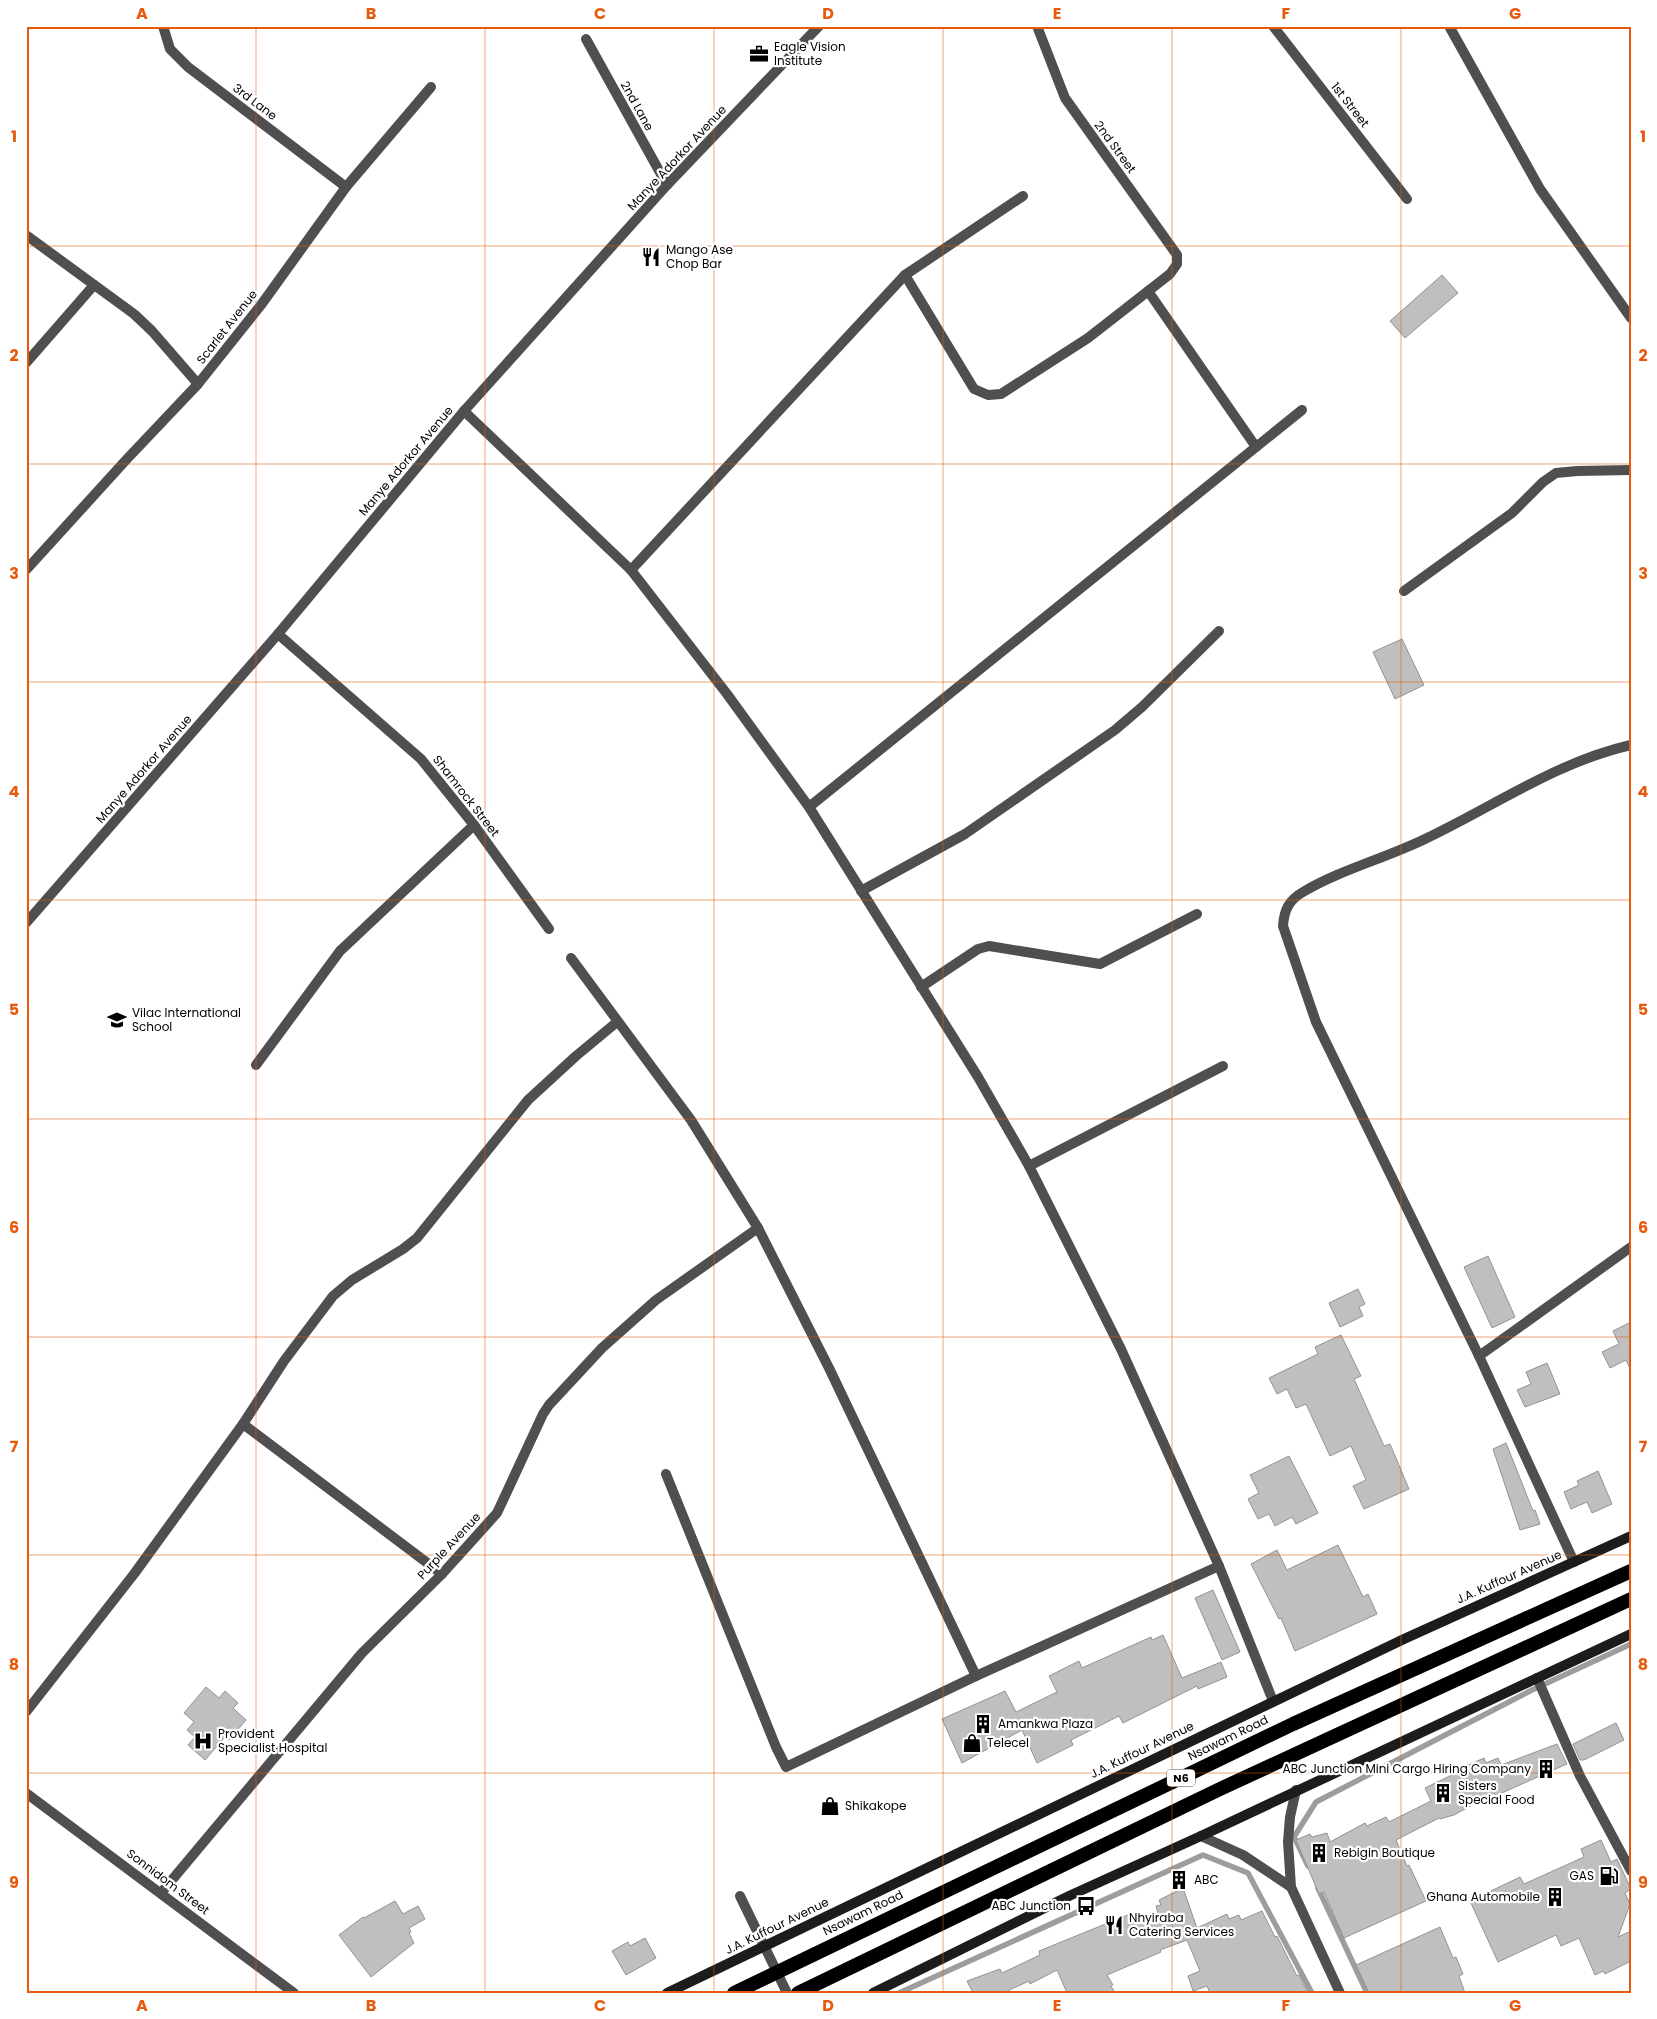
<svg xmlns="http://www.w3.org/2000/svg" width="1657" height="2019" font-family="Poppins,sans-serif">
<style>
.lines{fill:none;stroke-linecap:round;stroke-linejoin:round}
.stream{stroke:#9d9d9d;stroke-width:5.5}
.building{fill:#bfbfbf;stroke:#939393}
.pedestrian{stroke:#4f4f4f;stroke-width:10}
.minor{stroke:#4f4f4f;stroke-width:10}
.tertiary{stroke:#4f4f4f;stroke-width:10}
.secondary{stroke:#1c1c1c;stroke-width:10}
.trunk{stroke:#000;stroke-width:14}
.grid{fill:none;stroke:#e8590c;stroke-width:1;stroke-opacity:0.55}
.labels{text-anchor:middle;stroke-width:4.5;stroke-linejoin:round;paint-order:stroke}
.shield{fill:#fff;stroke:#4c4c4c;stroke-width:1}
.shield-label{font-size:11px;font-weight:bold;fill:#000}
.poi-label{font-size:12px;fill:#000;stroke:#fff;text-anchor:start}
.street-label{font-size:12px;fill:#000;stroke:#fff}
.neatline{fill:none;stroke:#e8590c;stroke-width:2}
.grid-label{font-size:16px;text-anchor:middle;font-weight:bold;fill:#e8590c}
</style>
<rect width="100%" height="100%" fill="#fff"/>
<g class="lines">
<g class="stream">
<polyline points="1308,1866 1294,1837 1316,1802 1532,1690 1631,1644"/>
<polyline points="1318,1888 1367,1993"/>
<polyline points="899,1993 1203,1855 1248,1873 1312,1993"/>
</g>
</g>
<g class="building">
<polygon points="1442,275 1458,293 1405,338 1390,321"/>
<polygon points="1402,639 1424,685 1395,699 1373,652"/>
<polygon points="1488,1256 1515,1317 1492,1328 1464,1267"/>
<polygon points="1358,1289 1365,1304 1359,1307 1363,1316 1340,1327 1329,1303"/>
<polygon points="1631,1322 1631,1371 1626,1360 1610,1368 1602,1352 1619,1344 1613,1331"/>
<polygon points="1341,1335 1361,1376 1354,1379 1384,1446 1390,1444 1409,1489 1364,1509 1353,1486 1366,1480 1351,1446 1330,1456 1306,1404 1296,1408 1287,1389 1277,1394 1269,1378 1318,1354 1315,1347"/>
<polygon points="1547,1363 1560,1394 1525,1407 1517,1390 1531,1384 1526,1372"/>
<polygon points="1506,1443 1533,1511 1535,1510 1540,1524 1520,1530 1493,1449"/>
<polygon points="1289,1456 1318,1513 1296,1524 1292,1517 1275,1526 1269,1514 1258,1519 1248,1499 1259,1493 1250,1475"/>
<polygon points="1598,1471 1612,1504 1592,1513 1587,1502 1571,1509 1564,1492 1579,1485 1577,1481"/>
<polygon points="1338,1545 1363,1597 1368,1594 1377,1614 1295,1651 1281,1618 1279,1619 1251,1564 1277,1550 1287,1570"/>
<polygon points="1213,1590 1240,1652 1222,1660 1195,1598"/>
<polygon points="1163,1635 1182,1678 1221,1662 1227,1677 1198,1689 1197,1686 1123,1723 1119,1716 1071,1740 1073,1745 1037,1763 1022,1730 962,1763 942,1719 1005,1691 1016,1712 1057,1692 1049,1676 1079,1661 1082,1668 1151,1637 1152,1640"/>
<polygon points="206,1687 219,1698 225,1691 238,1703 233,1708 246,1720 229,1740 225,1737 205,1760 188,1745 195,1737 187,1730 194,1722 184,1713"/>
<polygon points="1616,1723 1624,1740 1584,1760 1580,1760 1573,1744"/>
<polygon points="1557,1744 1567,1764 1495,1796 1494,1793 1454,1815 1440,1819 1439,1818 1396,1840 1407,1866 1409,1865 1426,1901 1344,1938 1324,1892 1319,1894 1296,1840 1310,1834 1312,1837 1327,1833 1330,1842 1365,1823 1367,1826 1386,1817 1389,1822 1431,1801 1425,1788 1456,1773 1455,1771 1484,1758 1486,1763 1498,1758 1501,1765"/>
<polygon points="1601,1840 1611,1862 1617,1859 1631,1889 1625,1893 1630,1904 1618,1937 1631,1931 1631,1961 1605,1974 1603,1971 1595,1975 1579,1938 1561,1946 1556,1935 1498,1962 1470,1901 1520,1877 1524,1884 1584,1857 1581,1849"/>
<polygon points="1183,1888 1197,1928 1227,1914 1229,1919 1239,1915 1241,1920 1262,1911 1275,1937 1277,1936 1297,1976 1299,1975 1308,1993 1210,1993 1207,1986 1193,1991 1188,1976 1200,1971 1187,1940 1160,1950 1161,1952 1107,1975 1113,1985 1111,1986 1115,1993 1067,1993 1057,1970 1030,1984 1029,1981 1003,1993 973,1993 967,1981 1000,1969 1002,1973 1040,1955 1039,1951 1130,1914 1132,1922 1158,1913 1156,1906 1161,1905 1159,1900"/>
<polygon points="395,1901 403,1914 418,1906 425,1919 409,1928 411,1932 409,1933 414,1943 371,1977 339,1935 363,1917 364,1918"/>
<polygon points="1440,1927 1453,1958 1456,1957 1463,1974 1459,1976 1465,1993 1369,1993 1356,1965"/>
<polygon points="645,1938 656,1958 626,1975 612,1951 628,1942 630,1946"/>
</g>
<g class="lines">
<polyline class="pedestrian" points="740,1896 787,1993"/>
<g class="minor">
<polyline points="163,26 170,49 188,67 346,187"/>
<polyline points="1273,26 1407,199"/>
<polyline points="1449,26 1540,189 1631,318"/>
<polyline points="586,39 667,185"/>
<polyline points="26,235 134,314 152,331 198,384"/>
<polyline points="905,275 974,389 988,395 1001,394 1088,338 1170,274 1177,264 1177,255 1065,98 1037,26"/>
<polyline points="1148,291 1256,447"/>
<polyline points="26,363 94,285"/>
<polyline points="464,411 631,570 727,694 809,807 978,1077 1029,1166 1121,1349 1219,1566 1273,1701"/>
<polyline points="26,570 126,460 198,384 261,305 346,187 431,87"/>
<polyline points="631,570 905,275 1023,196"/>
<polyline points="1404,591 1512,513 1543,482 1556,473 1577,471 1631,470"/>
<polyline points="278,634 421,759 474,825 549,929"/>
<polyline points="809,807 1302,410"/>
<polyline points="861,891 965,834 1115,730 1142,707 1219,631"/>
<polyline points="571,958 691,1120 758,1228 829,1368 976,1676"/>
<polyline points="921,987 978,949 989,946 1100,964 1197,914"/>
<polyline points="256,1065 340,951 474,825"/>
<polyline points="1029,1166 1223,1066"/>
<polyline points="1479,1356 1631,1247"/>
<polyline points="243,1424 442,1574"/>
<polyline points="666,1474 776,1747 786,1767 976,1676 1219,1566"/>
<path d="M1574 1562 1479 1356 1316 1022 1283 926C1284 910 1289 900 1303 892 1340 870 1386 858 1425 839 1493 807 1556 762 1631 745"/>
<polyline points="1537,1678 1580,1776 1631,1871"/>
<polyline points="26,1712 134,1574 243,1424 284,1361 333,1296 352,1280 403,1249 417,1238 528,1100 576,1056 617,1022"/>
<polyline points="1296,1790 1290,1817 1288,1842 1291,1887 1340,1993"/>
<polyline points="26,1793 294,1993"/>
<polyline points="1201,1836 1243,1855 1291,1887"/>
<polyline points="161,1893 362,1653 442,1574 497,1513 543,1414 549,1405 602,1348 656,1300 758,1228"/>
</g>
<polyline class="tertiary" points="26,923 278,634 464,411 667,185 819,26"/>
<g class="secondary">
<polyline points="667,1993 1404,1639 1631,1536"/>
<polyline points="873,1993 1069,1896 1201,1836 1631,1634"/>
</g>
<g class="trunk">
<polyline points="734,1993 1293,1724 1631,1571"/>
<polyline points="798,1993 1220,1789 1631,1599"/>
</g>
</g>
<path class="grid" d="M256 26V1993M485 26V1993M714 26V1993M943 26V1993M1172 26V1993M1401 26V1993M26 246H1631M26 464H1631M26 682H1631M26 900H1631M26 1119H1631M26 1337H1631M26 1555H1631M26 1773H1631"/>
<defs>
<g id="office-bare" transform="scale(1.5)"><path d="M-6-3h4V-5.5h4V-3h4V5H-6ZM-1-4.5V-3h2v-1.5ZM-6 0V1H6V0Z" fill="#000" stroke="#fff" stroke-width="2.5" paint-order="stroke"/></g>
<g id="restaurant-bare" transform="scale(1.5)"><path d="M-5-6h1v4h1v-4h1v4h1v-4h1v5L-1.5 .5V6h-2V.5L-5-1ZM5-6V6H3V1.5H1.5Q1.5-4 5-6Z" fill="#000" stroke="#fff" stroke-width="2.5" paint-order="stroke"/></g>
<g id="school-bare" transform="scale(1.5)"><path d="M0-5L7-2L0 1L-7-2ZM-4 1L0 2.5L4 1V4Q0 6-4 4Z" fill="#000" stroke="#fff" stroke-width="2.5" paint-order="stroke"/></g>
<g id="building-bare" transform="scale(1.5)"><path d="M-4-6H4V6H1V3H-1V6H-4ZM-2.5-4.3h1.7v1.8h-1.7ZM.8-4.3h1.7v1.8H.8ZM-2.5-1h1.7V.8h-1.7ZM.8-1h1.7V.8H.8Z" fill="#000" stroke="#fff" stroke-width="2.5" paint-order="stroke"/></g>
<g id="hospital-bare" transform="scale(1.5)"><path d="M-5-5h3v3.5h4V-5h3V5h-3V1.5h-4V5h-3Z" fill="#000" stroke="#fff" stroke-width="2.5" paint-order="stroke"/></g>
<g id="shop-bare" transform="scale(1.5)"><path d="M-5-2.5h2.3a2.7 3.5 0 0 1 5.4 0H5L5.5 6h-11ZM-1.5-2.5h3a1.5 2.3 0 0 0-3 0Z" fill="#000" stroke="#fff" stroke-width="2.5" paint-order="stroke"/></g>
<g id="fuel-bare" transform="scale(1.5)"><path d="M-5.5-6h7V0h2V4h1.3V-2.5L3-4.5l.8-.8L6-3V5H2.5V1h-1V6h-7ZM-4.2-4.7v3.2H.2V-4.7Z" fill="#000" stroke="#fff" stroke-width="2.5" paint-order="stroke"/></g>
<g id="bus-bare" transform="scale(1.5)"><path d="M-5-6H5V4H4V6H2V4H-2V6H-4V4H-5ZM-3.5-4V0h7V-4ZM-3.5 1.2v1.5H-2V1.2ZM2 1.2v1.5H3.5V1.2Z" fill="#000" stroke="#fff" stroke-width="2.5" paint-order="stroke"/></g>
</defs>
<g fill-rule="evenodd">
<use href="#office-bare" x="759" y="54"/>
<use href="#restaurant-bare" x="651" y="257"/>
<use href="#school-bare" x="117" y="1020"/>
<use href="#building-bare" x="983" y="1724"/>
<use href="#hospital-bare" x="203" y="1741"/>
<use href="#shop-bare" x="972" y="1743"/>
<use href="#building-bare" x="1546" y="1769"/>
<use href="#building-bare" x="1443" y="1793"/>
<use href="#shop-bare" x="830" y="1806"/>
<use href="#building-bare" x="1319" y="1853"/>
<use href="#fuel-bare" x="1609" y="1876"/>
<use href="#building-bare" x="1179" y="1880"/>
<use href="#building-bare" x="1555" y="1897"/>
<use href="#bus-bare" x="1086" y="1906"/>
<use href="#restaurant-bare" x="1114" y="1925"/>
</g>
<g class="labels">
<rect class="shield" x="1167" y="1769.5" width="28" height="17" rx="4"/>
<g class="shield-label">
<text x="1181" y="1782">N6</text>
</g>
<g class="poi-label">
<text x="774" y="51">Eagle Vision<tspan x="774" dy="14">Institute</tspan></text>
<text x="666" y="254">Mango Ase<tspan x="666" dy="14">Chop Bar</tspan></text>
<text x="132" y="1017">Vilac International<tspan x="132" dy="14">School</tspan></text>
<text x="998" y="1728">Amankwa Plaza</text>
<text x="218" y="1738">Provident<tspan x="218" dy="14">Specialist Hospital</tspan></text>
<text x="987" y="1747">Telecel</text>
<text x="1531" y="1773" text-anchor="end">ABC Junction Mini Cargo Hiring Company</text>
<text x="1458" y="1790">Sisters<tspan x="1458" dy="14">Special Food</tspan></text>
<text x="845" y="1810">Shikakope</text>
<text x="1334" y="1857">Rebigin Boutique</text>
<text x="1594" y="1880" text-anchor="end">GAS</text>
<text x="1194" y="1884">ABC</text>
<text x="1540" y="1901" text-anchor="end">Ghana Automobile</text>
<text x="1071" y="1910" text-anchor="end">ABC Junction</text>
<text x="1129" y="1922">Nhyiraba<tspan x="1129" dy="14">Catering Services</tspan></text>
</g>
<g class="street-label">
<text transform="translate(255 102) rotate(37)" y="4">3rd Lane</text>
<text transform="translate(1350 105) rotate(52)" y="4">1st Street</text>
<text transform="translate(637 106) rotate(61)" y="4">2nd Lane</text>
<text transform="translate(1115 147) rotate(54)" y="4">2nd Street</text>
<text transform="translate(677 158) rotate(-47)" y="4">Manye Adorkor Avenue</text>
<text transform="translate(227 327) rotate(-52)" y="4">Scarlet Avenue</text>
<text transform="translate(406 461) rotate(-50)" y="4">Manye Adorkor Avenue</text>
<text transform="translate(144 769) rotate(-49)" y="4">Manye Adorkor Avenue</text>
<text transform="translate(466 796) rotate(52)" y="4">Shamrock Street</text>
<text transform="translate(449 1546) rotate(-47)" y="4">Purple Avenue</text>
<text transform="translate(1509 1577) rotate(-24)" y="4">J.A. Kuffour Avenue</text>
<text transform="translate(1228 1738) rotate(-26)" y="4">Nsawam Road</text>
<text transform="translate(1142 1750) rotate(-26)" y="4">J.A. Kuffour Avenue</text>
<text transform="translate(168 1882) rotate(37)" y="4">Sonnidom Street</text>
<text transform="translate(863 1913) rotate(-26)" y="4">Nsawam Road</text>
<text transform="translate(777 1926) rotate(-26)" y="4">J.A. Kuffour Avenue</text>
</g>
</g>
<rect width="1657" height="2019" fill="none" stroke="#ffffff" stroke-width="55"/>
<rect x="28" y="28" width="1602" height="1964" class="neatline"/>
<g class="grid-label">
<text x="142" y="19">A</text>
<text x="371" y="19">B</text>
<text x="600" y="19">C</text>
<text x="828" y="19">D</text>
<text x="1057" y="19">E</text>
<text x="1286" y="19">F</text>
<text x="1515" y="19">G</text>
<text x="14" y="142">1</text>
<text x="1643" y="142">1</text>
<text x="14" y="361">2</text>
<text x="1643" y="361">2</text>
<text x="14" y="579">3</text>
<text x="1643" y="579">3</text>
<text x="14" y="797">4</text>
<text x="1643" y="797">4</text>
<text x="14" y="1015">5</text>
<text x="1643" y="1015">5</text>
<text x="14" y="1233">6</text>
<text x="1643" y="1233">6</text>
<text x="14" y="1452">7</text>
<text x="1643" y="1452">7</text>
<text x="14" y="1670">8</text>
<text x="1643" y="1670">8</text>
<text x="14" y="1888">9</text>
<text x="1643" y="1888">9</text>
<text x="142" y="2011">A</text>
<text x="371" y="2011">B</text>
<text x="600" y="2011">C</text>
<text x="828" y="2011">D</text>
<text x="1057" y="2011">E</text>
<text x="1286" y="2011">F</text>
<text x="1515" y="2011">G</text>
</g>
</svg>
